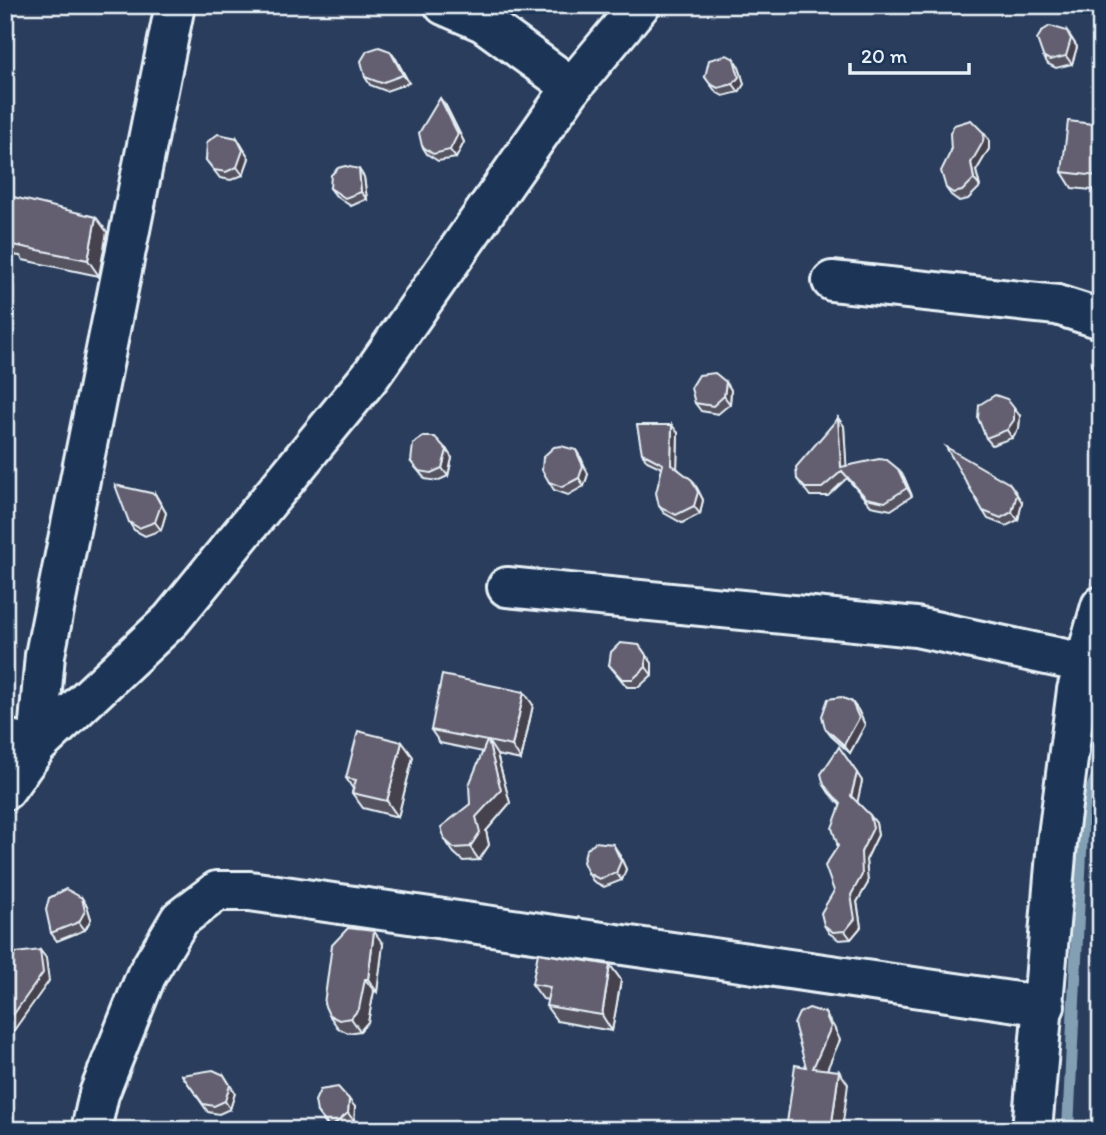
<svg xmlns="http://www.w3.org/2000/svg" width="1106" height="1135" font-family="Itim,sans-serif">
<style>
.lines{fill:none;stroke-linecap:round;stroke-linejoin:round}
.stream{stroke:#839fb4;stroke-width:12}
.street-casing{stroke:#e8f1f8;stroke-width:44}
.street{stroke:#1d3557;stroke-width:38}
.wall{fill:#555260;stroke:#e8f1f8;stroke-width:2}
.shaded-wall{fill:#45424e;stroke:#e8f1f8;stroke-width:2}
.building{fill:#635f70;stroke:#e8f1f8;stroke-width:2}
</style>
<rect width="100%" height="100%" fill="#2b3d5c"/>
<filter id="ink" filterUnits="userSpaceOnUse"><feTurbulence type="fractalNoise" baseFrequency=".0143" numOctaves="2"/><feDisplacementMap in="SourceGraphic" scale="14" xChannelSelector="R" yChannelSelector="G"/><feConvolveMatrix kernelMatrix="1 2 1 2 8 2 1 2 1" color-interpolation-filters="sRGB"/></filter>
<g filter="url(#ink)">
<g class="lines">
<polyline class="stream" points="1068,1130 1083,810 1101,767"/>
<g class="street-casing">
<g id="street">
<polyline points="444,5 483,22 572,87"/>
<polyline points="832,281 1057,305 1101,319"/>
<polyline points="507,587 916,627 1084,663"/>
<polyline points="5,739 37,746 45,655 175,5"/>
<polyline points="5,790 37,746 171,620 372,374 572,87 640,5"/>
<polyline points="91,1130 99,1094 146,976 180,919 217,891 250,891 1045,1006"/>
<polyline points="1032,1130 1057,843 1077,690 1101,606"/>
</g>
</g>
<use href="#street" class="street"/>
</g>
<g class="wall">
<polygon points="1067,31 1077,47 1072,64 1056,68 1048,64 1043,56"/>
<polygon points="396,59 409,83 386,91 370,85 365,77"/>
<polygon points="739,67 744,84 739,92 723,96 716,92 705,77"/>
<polygon points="446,106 464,142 456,158 438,161 427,154 422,146"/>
<polygon points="1101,125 1101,191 1072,188 1062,172"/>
<polygon points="237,138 249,158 243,175 231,180 220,178 206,160"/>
<polygon points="989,140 989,149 976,171 980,187 968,199 959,201 951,195 946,188"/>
<polygon points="364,177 367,199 351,206 336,196 330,188"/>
<polygon points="5,195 107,232 99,276 23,260 20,256 5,254"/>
<polygon points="726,382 731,390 730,404 718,414 701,411 695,403"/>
<polygon points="1020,416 1019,428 1012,438 992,445 986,438"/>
<polygon points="838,418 844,426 846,466 898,469 904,477 912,496 891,510 871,506 847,478 828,496 810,496 797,479"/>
<polygon points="678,433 677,468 697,488 703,500 700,514 682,523 664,513 659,506 662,468 647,461 642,453"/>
<polygon points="452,458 448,476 437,481 425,479 411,462"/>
<polygon points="581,458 588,474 584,486 568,495 554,490 549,482"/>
<polygon points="155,494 166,513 161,530 145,536 134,530 129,522"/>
<polygon points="1022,502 1018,520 1006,526 988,519 983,511"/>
<polygon points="639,645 652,663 652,675 639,687 627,687 609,665"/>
<polygon points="852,702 858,710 865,725 850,753 831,736 825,728"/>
<polygon points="533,705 521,760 497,755 510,803 486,831 489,845 479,860 463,861 454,853 445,840 470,804 483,752 440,743 431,730"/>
<polygon points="402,742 413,757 398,817 363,808 352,793 353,789 346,778"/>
<polygon points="839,747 862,781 857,802 876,823 878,835 866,860 868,883 857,902 861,927 851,939 839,940 829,933 824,925 834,891 840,805 829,793 824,785"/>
<polygon points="618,852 626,869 622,880 604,887 593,881 588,873"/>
<polygon points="87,906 91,919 85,930 57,941 51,933"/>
<polygon points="383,944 377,992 374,991 368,1022 360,1031 348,1033 338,1028 329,1015"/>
<polygon points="610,965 621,980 612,1031 557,1021 546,1006 548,1000 543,999 532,984"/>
<polygon points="182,1075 235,1093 230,1109 219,1114 208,1112"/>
<polygon points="355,1107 354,1121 343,1130 330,1130 317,1112"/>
</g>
<g class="shaded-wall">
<polygon points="1067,31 1077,47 1072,64 1066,56"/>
<polygon points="390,51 396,59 409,83 403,75"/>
<polygon points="734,59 739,67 744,84 739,92 733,84"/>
<polygon points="440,98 446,106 464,142 456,158 450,150"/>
<polygon points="984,133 989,140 989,149 976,171 980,187 974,179 971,163"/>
<polygon points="237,138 249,158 243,175 237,167"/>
<polygon points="1101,142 1101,181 1097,176"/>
<polygon points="359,169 364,177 367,199 361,192"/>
<polygon points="96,217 107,232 99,276 88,260"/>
<polygon points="726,382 731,390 730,404 724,396"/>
<polygon points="1014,408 1020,416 1019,428 1012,438 1007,430"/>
<polygon points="838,418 844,426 847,475 841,467"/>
<polygon points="672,425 678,433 677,472 671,464"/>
<polygon points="447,450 452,458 448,476 442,468"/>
<polygon points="576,450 581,458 588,474 584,486 579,478"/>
<polygon points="898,469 904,477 912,496 907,488"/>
<polygon points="692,480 697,488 703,500 700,514 694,506"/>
<polygon points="1010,484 1022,502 1018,520 1012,512"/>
<polygon points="155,494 166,513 161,530 155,522"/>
<polygon points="646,655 652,663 652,675 646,667"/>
<polygon points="524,692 533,705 521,760 512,746"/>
<polygon points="852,702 858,710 865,725 850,753 844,745"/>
<polygon points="488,741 497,755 510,803 486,831 489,845 479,860 470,847 476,817"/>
<polygon points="402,742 413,757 398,817 387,801"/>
<polygon points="857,773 862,781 857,804 851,796"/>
<polygon points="870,815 876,823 878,835 866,860 868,883 857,902 861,927 851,939 845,931 851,895"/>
<polygon points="613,844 618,852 626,869 622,880 616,873"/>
<polygon points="82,898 87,906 91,919 85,930 79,922"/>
<polygon points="374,931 383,944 377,992 368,979"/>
<polygon points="40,950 46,958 49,981 12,1033 6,1025"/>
<polygon points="610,965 621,980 612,1031 602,1015"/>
<polygon points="365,979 374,991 368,1022 360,1031 351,1018"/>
<polygon points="825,1013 834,1027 840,1040 822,1081 813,1068"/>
<polygon points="839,1071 848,1084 842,1130 831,1130"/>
<polygon points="224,1075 235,1093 230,1109 225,1101"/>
<polygon points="349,1099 355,1107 354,1121 348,1113"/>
</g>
<g class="building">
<polygon points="1050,26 1067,31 1071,39 1066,56 1050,60 1043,56 1037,39 1042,31"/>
<polygon points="379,47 390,51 403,75 381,83 365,77 361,61 367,51"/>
<polygon points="727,55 734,59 739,77 733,84 718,88 710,84 705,77 709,60"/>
<polygon points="440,98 458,134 450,150 433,154 422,146 419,133"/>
<polygon points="971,120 984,133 983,142 971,163 974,179 962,191 953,193 946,188 941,171 951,151 950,133 954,125"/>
<polygon points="1068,121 1101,125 1101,142 1097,176 1062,172"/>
<polygon points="218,134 237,138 243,150 237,167 226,172 214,170 206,160 207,142"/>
<polygon points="345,166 359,169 361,192 345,198 330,188 331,175 338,168"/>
<polygon points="5,195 96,217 88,260 13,245 13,241 5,240"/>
<polygon points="715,373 726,382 724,396 713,406 695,403 691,388 699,375"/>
<polygon points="995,395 1007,399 1014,408 1014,420 1007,430 986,438 978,418 979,405"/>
<polygon points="838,418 841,467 879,459 887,460 898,469 907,488 885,502 866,498 842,471 822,488 805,488 797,479 796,467"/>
<polygon points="637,425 672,425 671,464 692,480 698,492 694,506 676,515 659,506 656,493 663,464 642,453"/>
<polygon points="423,437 435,437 447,450 442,468 431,473 419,471 411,462 413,444"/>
<polygon points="561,446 576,450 583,466 579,478 562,487 549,482 542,470 543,457 554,447"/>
<polygon points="946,447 1010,484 1017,494 1012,512 1001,518 983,511"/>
<polygon points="115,485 155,494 161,505 155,522 139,528 129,522"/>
<polygon points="620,643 639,645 646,655 646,667 633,679 622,679 609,665 611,652"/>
<polygon points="442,675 524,692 512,746 488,741 501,790 476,817 480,832 470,847 454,848 445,840 441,827 470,804 469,785 487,741 431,730"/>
<polygon points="841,697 852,702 859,718 844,745 825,728 822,716 828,699"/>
<polygon points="358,731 402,742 387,801 352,793 356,780 346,778"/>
<polygon points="839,747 857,773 851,796 870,815 873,828 861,852 862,875 851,895 855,919 845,931 833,932 824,925 821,913 834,891 825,866 838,846 832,828 841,804 824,785 821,774"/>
<polygon points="595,842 613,844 621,861 616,873 599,879 588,873 583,862 586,850"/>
<polygon points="66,889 82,898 85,911 79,922 51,933 46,910 49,898"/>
<polygon points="348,928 374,931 368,979 365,979 359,1009 351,1018 339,1020 329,1015 324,1004 332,945"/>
<polygon points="40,950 43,973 6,1025 5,1024 5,970 16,953"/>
<polygon points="538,953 610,965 602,1015 546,1006 550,987 532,984"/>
<polygon points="809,1008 825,1013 831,1027 813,1068 839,1071 831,1130 792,1130 793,1124 787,1123 795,1065 806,1067 794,1024 799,1013"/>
<polygon points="213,1070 224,1075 230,1085 225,1101 214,1106 203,1104 182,1075"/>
<polygon points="338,1087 349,1099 348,1113 330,1128 317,1112 315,1101 320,1090"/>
</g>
</g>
<rect width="1106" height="1135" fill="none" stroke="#1d3557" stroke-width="28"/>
<rect x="14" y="14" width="1078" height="1107" fill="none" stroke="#e8f1f8" stroke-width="2.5" filter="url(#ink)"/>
<path d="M850 63v10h119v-10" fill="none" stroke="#e8f1f8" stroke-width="3.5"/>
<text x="861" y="63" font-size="21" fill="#e8f1f8" stroke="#1d3557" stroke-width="5" paint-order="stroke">20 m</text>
</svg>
